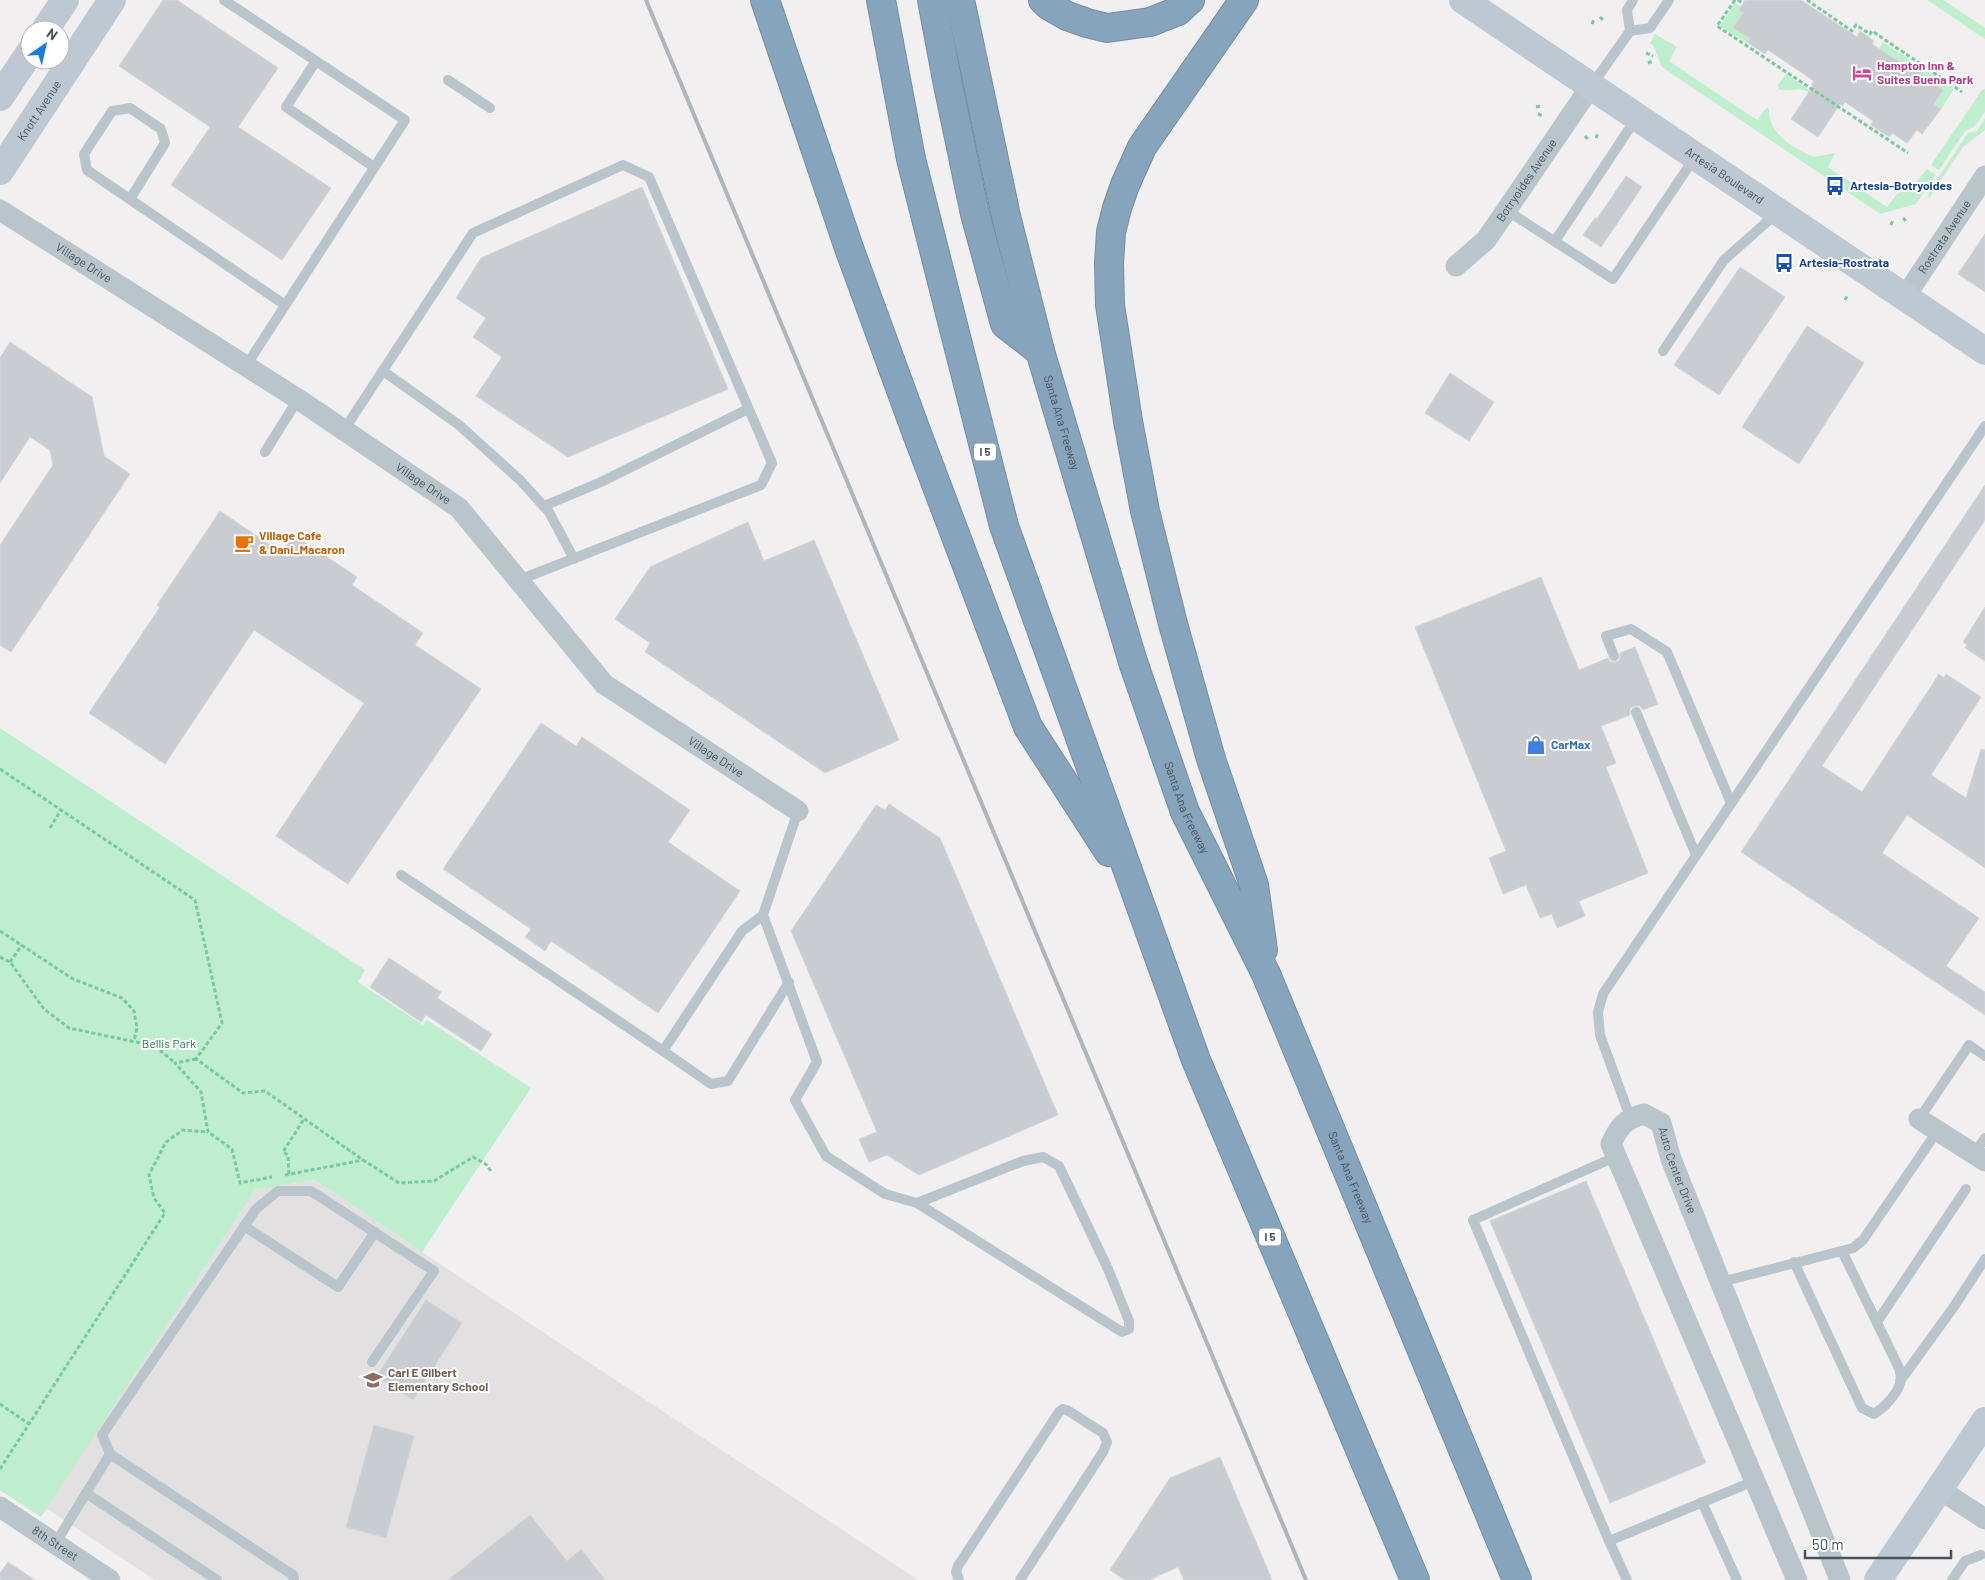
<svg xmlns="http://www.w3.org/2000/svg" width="1985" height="1580" font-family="Barlow,sans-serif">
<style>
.education{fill:#e2e0e1}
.green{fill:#beeece}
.building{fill:#c9ccd1;stroke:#d3d5da}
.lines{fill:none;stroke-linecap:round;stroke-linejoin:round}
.highway-casing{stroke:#738fa8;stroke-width:30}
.path{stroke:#76cb9d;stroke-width:3;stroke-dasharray:4 2.5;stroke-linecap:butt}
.lane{stroke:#bac4cb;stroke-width:10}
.street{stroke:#bac4cb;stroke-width:21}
.secondary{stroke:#bdc8d2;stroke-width:28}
.highway{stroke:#87a4bd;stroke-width:28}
.rail{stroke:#b1b4b9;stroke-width:4}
.labels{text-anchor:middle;stroke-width:4;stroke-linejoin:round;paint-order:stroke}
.shield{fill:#fff;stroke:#7e878d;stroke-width:1}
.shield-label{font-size:11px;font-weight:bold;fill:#47535c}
.hotel-label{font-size:12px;font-weight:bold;fill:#b23c85;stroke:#fff;text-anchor:start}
.street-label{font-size:12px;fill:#47535c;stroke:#fff}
.transit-label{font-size:12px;font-weight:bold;fill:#164399;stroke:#fff;text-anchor:start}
.food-label{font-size:12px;font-weight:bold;fill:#c56008;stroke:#fff;text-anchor:start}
.shop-label{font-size:12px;font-weight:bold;fill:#366cbe;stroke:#fff;text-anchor:start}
.park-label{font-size:12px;fill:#197c45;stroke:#fff}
.education-label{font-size:12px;font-weight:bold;fill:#785e54;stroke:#fff;text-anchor:start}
</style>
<rect width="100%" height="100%" fill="#f1efef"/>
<polygon class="education" points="315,1180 422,1252 918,1580 155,1580 46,1508 255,1190"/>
<g class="green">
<polygon points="1927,0 1943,0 1985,28 1985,39"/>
<polygon points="1735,3 1741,7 1739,10 1743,13 1734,28 1750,38 1747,43 1720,26"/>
<path d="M1655 34 1677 47 1669 61 1757 120 1767 107 1769 110C1768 134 1794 149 1814 157L1835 153 1828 167 1887 207 1897 194 1911 188 1927 169 1936 175 1916 204 1880 214 1662 67 1653 45 1650 43Z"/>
<polygon points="1883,42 1954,89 1941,109 1934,104 1943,90 1912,67 1910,69 1879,49"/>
<path d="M1786 74 1810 91 1809 92C1797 86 1787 93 1779 89L1778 85Z"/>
<polygon points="1985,89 1985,112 1974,127 1965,131 1939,170 1931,165 1982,90"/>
<polygon points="1985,118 1985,130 1963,147 1929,198 1928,193 1968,133 1977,131"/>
<polygon points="0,728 365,970 358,982 423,1025 427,1020 531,1088 422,1252 315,1180 255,1190 41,1517 0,1490"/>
</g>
<g class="building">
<polygon points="163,0 177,0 278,68 238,127 331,188 282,260 171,185 210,127 119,66"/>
<polygon points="1745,0 1801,0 1857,37 1860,31 1874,41 1872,44 1910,69 1912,67 1943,90 1934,104 1941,109 1922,134 1917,130 1907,143 1892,133 1889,137 1871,125 1873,121 1845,102 1843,106 1840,104 1818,137 1791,119 1813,86 1811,85 1814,81 1768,50 1765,54 1747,42 1750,38 1733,28 1743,13 1739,10"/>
<polygon points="1626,176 1642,187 1601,247 1583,235 1595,218 1597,219"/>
<polygon points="642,187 728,389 568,457 476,396 502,357 473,337 486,318 456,298 481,258"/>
<polygon points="1985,234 1985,292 1958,274"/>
<polygon points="1740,267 1785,297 1719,395 1674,365"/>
<polygon points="1807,326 1864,363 1799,464 1742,427"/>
<polygon points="10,342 92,397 104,456 130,474 11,652 0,645 0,545 53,465 50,450 30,437 0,483 0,358"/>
<polygon points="1450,373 1494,402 1469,441 1425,413"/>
<polygon points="1985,485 1985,520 1822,766 1862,792 1939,674 1944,678 1946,674 1981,697 1931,775 1966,798 1981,749 1985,750 1985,868 1907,815 1882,853 1979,918 1946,966 1985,992 1985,1015 1741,852"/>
<polygon points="220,511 282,553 294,535 357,577 352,585 423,633 415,645 481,689 348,884 276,836 364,703 254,630 165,764 89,713 160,607 157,605"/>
<polygon points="748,522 764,561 814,540 899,740 825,773 645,652 650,643 615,619 650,567"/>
<polygon points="1541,577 1579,670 1608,658 1610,662 1616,662 1620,660 1620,653 1635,647 1658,704 1643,710 1640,706 1634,706 1630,708 1630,715 1601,726 1616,763 1606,767 1648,873 1579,901 1585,916 1557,928 1552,914 1540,918 1526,885 1503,894 1489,858 1506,851 1415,627"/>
<polygon points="1985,607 1985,661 1965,648 1967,645 1963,642"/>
<polygon points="541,723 576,746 582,737 690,810 668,842 740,891 658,1013 551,941 545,951 525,937 531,929 443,869"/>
<polygon points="889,804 940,838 1058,1115 919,1175 887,1155 869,1162 859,1139 877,1132 791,931 876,805 885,810"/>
<polygon points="389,958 441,992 437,998 492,1034 481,1051 426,1015 421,1022 370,987"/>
<polygon points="1586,1181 1706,1463 1610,1503 1490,1221"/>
<polygon points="426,1300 462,1323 413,1400 377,1376"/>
<polygon points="374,1425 414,1436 386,1538 346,1527"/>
<polygon points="1220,1457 1272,1580 1184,1580 1178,1567 1149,1580 1125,1580 1110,1570 1170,1478"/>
<polygon points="530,1515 567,1561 581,1549 605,1580 448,1580"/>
<polygon points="8,1562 35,1580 0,1580 0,1573"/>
</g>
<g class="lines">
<g class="highway-casing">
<g id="highway">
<polyline points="765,0 849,248 916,431 1028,727 1109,852"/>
<polyline points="881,0 911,159 1004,526 1196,1060 1415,1580"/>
<polyline points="932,0 948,85 975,214 1005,324 1040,351"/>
<path id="s8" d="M960 0 1006 216 1040 351 1133 662 1185 812 1266 974 1517 1580"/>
<polyline points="1043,0 1048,5 1067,16 1087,23 1107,28 1150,22 1178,11 1190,0"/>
<polyline points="1244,0 1142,147 1125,185 1117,208 1111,232 1109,263 1110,305 1128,421 1145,511 1173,624 1211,759 1254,885 1263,950"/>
</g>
</g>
<g class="path">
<polyline points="1735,0 1717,26 1908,153"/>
<polyline points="1738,0 1743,3"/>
<polyline points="1807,0 1852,31 1856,25 1870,34 1872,31 1962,92"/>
<polyline points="1600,17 1603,20"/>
<polyline points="1592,24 1594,19"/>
<polyline points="1646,53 1653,56"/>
<polyline points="1648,63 1653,61"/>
<polyline points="1536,107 1541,106"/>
<polyline points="1538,114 1543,116"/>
<polyline points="1585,136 1589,140"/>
<polyline points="1596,138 1598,133"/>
<polyline points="1903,218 1907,222"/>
<polyline points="1891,225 1893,220"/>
<polyline points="1845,300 1847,296"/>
<polyline points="0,769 61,810"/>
<polyline points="50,828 61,810 195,900 222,1023 196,1059 243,1093 265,1091 363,1160 399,1183 434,1181 473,1157 487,1165 492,1173"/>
<polyline points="0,931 73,979 122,998 134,1011 137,1028 134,1041"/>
<polyline points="0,957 10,962 44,1009 69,1028 155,1046 175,1063"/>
<polyline points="10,962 22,945"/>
<polyline points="196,1059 175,1063 201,1092 208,1132 232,1149 240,1183 272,1177"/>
<polyline points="289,1174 288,1155 283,1152 304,1119"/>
<polyline points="285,1175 363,1160"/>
<polyline points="0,1404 29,1424"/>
<polyline points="0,1469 165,1213 154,1198 149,1175 166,1142 183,1130 208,1132"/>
</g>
<g class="lane">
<polyline points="224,0 405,120 246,366"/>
<polyline points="1630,31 1650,28 1669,0"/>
<polyline points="316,61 286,107 374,167"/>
<polyline points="448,80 490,108"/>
<polyline points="1592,85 1630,31 1627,10 1633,0"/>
<polyline points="130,199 165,143 161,129 130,108 112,111 84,154 87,170 285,305"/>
<polyline points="1506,210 1613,279 1695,157"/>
<polyline points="1555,241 1637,117"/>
<polyline points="1663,351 1724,260 1777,213"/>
<polyline points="383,371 459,425 520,480 549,512 574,559"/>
<polyline points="344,430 473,233 623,165 649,177 772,463 761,485 519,580"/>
<polyline points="265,452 298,399"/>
<polyline points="544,506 601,482 748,409"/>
<polyline points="1614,656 1606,636 1631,629 1667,652 1731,803"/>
<polyline points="1636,712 1696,855"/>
<polyline points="798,811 763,915 817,1062 795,1100 826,1156 885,1194 917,1203 1122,1332 1129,1329 1129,1321 1108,1269 1059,1166 1043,1157 1023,1161 917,1203"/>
<polyline points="401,875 663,1051 742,931 763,915"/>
<polyline points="663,1051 711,1084 728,1081 789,982"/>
<polyline points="1630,1117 1600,1035 1598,1012 1603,994 1985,426"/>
<polyline points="1919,1119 1969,1045 1985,1056"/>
<polyline points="1974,1154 1985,1138"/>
<polyline points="1615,1157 1473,1220 1609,1541 1754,1481"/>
<polyline points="244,1226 338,1287 375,1232"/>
<path d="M1794 1262 1862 1408 1874 1414C1885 1407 1898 1394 1901 1380 1901 1376 1900 1371 1899 1368L1842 1251"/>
<polyline points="1721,1282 1853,1248 1863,1240 1938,1130"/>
<polyline points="1877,1322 1966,1189"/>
<polyline points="1900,1381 1953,1308 1985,1259"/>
<polyline points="110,1454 102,1435 256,1209 278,1191 311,1191 434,1271 372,1362"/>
<polyline points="86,1493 217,1580"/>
<polyline points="1702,1502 1737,1580"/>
<polyline points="1609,1541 1627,1580"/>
<polyline points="55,1544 110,1454 293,1575 294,1580"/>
<polyline points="959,1580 956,1572 958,1566 1059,1412 1063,1409 1067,1410 1103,1433 1107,1442 1103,1452 1020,1580"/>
<polyline points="1952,1580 1965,1561 1981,1555"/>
</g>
<g class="street">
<path id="s1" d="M0 210 298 399 459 508 604 684 798 811"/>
<path id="s2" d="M1456 266 1486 240 1591 86"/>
<path id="s3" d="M1905 297 1985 176"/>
<polyline points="1919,1119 1985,1161"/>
<polyline points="1939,1489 1985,1519"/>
<path id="s4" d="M0 1507 110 1580"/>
<path id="s5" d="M1797 1580 1611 1144C1619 1126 1625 1119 1644 1114L1661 1123 1671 1159 1840 1580"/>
</g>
<g class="secondary">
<path id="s6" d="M1463 0 1985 351"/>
<polyline points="45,30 65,0"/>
<polyline points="0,97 30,52"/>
<path id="s7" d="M0 171 112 0"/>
<polyline points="1878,1580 1985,1421"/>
</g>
<use href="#highway" class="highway"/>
<polyline class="rail" points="646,0 1306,1580"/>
</g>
<defs>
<g id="hotel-bare" transform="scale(1.5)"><path d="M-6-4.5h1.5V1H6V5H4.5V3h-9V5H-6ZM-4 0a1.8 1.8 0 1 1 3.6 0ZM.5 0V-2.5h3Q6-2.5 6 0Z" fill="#d1479c" stroke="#fff" stroke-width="2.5" paint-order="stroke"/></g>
<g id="bus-bare" transform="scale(1.5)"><path d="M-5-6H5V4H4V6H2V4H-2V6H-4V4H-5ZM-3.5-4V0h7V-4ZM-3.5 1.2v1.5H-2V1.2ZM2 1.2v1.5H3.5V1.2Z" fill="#1a4fb4" stroke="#fff" stroke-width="2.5" paint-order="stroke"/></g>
<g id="cafe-bare" transform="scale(1.5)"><path d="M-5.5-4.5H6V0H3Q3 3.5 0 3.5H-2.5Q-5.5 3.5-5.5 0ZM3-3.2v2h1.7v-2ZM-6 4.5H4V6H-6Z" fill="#e8710a" stroke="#fff" stroke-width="2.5" paint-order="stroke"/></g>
<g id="shop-bare" transform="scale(1.5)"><path d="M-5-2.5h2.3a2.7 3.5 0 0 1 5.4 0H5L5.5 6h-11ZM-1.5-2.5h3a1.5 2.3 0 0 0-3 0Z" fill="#3f7fe0" stroke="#fff" stroke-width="2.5" paint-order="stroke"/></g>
<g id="school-bare" transform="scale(1.5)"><path d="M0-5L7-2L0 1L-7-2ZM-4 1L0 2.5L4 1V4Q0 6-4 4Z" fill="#8d6e63" stroke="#fff" stroke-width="2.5" paint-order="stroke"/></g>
</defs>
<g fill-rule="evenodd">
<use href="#hotel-bare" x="1862" y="73"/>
<use href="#bus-bare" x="1835" y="186"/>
<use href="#bus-bare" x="1784" y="263"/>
<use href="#cafe-bare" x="244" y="543"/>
<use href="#shop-bare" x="1536" y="745"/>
<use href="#school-bare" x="373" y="1380"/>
</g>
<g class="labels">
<g class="shield">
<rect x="974" y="443.5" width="22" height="17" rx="4"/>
<rect x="1259" y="1228.5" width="22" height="17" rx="4"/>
</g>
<g class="shield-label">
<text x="985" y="456">I 5</text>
<text x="1270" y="1241">I 5</text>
</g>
<g class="hotel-label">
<text x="1877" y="70">Hampton Inn &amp;<tspan x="1877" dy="14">Suites Buena Park</tspan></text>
</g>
<g class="street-label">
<text dy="4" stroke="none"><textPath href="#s7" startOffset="72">Knott Avenue</textPath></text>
<text dy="4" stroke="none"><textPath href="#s6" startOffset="315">Artesia Boulevard</textPath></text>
<text dy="4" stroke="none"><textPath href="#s2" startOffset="112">Botryoides Avenue</textPath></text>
<text dy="4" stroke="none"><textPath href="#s3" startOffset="72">Rostrata Avenue</textPath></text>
<text dy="4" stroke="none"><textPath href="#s1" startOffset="99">Village Drive</textPath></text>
<text dy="4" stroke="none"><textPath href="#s8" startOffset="435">Santa Ana Freeway</textPath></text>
<text dy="4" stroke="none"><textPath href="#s1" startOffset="504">Village Drive</textPath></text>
<text dy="4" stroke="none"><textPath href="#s1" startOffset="909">Village Drive</textPath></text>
<text dy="4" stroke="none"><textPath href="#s8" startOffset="840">Santa Ana Freeway</textPath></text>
<text dy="4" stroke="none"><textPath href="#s5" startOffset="590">Auto Center Drive</textPath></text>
<text dy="4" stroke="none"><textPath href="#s8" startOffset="1245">Santa Ana Freeway</textPath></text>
<text dy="4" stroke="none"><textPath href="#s4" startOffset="66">8th Street</textPath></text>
</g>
<g class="transit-label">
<text x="1850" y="190">Artesia-Botryoides</text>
<text x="1799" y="267">Artesia-Rostrata</text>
</g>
<g class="food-label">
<text x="259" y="540">Village Cafe<tspan x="259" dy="14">&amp; Dani_Macaron</tspan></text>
</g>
<g class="shop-label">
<text x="1551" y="749">CarMax</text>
</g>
<g class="park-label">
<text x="169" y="1048">Bellis Park</text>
</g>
<g class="education-label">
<text x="388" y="1377">Carl E Gilbert<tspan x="388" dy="14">Elementary School</tspan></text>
</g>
</g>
<g transform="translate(45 45) rotate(34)"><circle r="24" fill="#ffffff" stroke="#b5babe"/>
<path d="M0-4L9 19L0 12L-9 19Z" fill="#1c7cde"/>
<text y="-8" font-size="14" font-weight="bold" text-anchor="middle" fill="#47535c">N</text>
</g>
<path d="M1805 1550v8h146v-8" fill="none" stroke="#47535c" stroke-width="2.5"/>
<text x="1812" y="1550" font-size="15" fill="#47535c" stroke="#ffffff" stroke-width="4" paint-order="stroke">50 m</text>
</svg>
